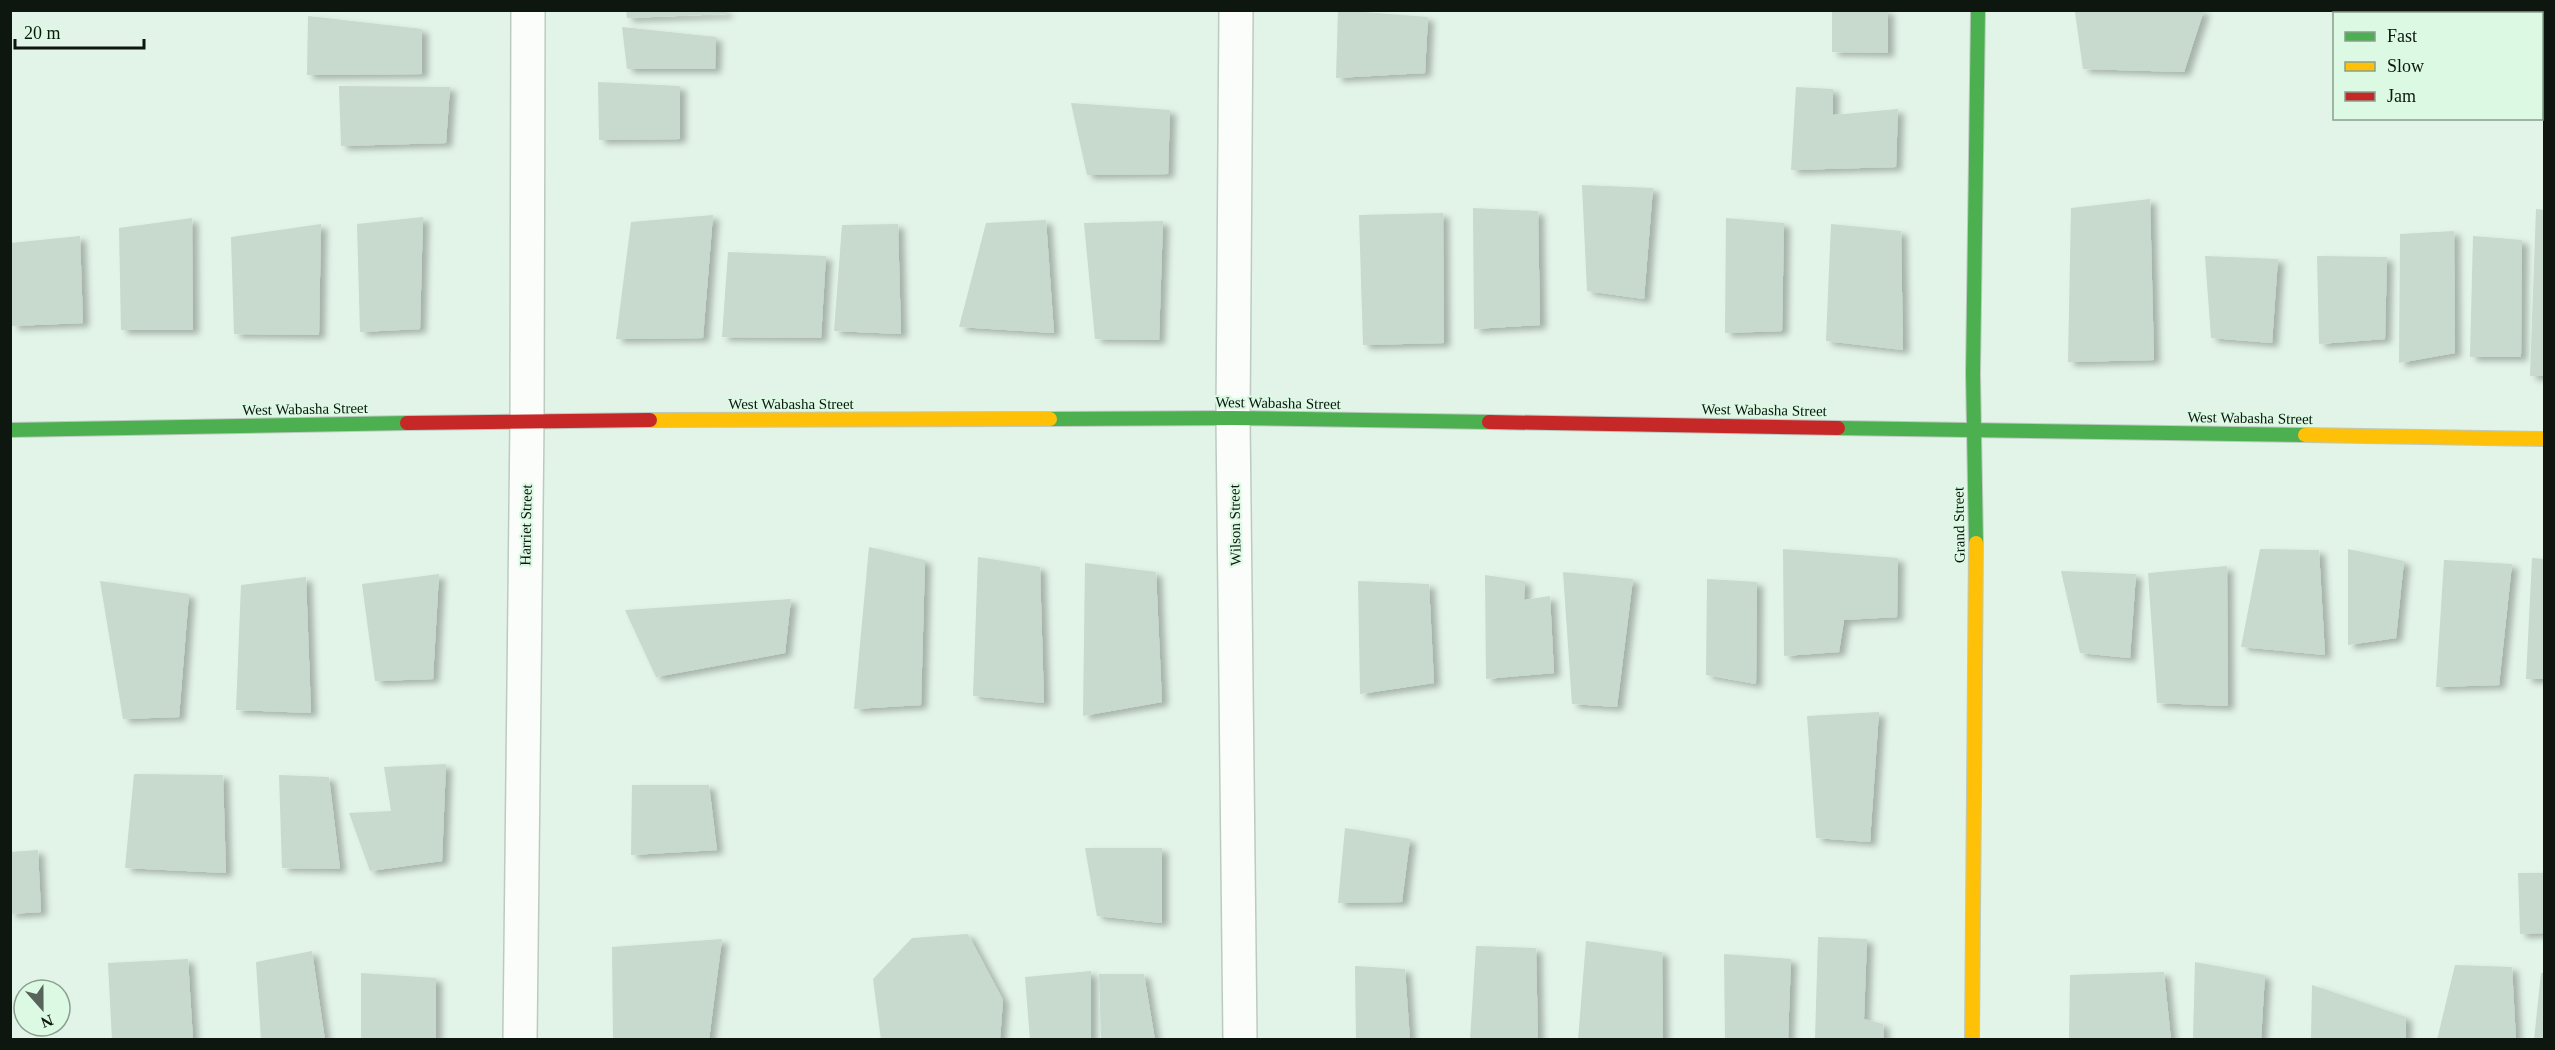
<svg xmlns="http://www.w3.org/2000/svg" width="2555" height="1050" font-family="'Times New Roman',serif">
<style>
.building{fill:#c7dacd;filter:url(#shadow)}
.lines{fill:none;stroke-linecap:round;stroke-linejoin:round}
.street-casing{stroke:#bdcac1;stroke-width:36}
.fast-casing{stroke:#bdcac1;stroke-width:16}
.slow-casing{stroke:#bdcac1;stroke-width:16}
.jam-casing{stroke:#bdcac1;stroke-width:16}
.street{stroke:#fbfdfb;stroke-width:33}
.fast{stroke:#4caf50;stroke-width:14}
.slow{stroke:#ffc107;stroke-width:14}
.jam{stroke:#c62828;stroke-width:14}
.labels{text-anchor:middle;stroke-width:4.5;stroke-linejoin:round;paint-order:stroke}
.street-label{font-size:15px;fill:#0d1710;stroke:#dcf9e4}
</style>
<defs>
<filter id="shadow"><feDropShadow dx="6" dy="4" stdDeviation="3" flood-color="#0004"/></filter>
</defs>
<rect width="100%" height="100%" fill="#e2f3e7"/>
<g class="building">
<polygon points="626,10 726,10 727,14 627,18"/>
<polygon points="1338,10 1428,17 1425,73 1336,78"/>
<polygon points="1832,10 1888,10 1888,53 1832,52"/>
<polygon points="2204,10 2184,72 2083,69 2075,12"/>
<polygon points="308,16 422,29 422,74 307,75"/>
<polygon points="622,27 716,37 715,69 627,69"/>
<polygon points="598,82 680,86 680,139 599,140"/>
<polygon points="339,86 450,87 446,143 341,146"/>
<polygon points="1796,87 1833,89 1833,115 1898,109 1896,167 1791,170"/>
<polygon points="1071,103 1170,110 1168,174 1087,175"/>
<polygon points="1582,185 1653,188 1644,299 1587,291"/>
<polygon points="2150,199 2154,360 2068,362 2071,208"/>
<polygon points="1473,208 1538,211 1540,325 1474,329"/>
<polygon points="2536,209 2544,210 2544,376 2530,376"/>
<polygon points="1443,213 1444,343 1363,345 1359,215"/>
<polygon points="713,215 703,338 616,339 631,222"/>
<polygon points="423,217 420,329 360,332 357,224"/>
<polygon points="192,218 193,330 121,330 119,228"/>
<polygon points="1726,218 1784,223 1782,331 1725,333"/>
<polygon points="1046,220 1054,333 959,327 986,223"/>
<polygon points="1163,221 1159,340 1095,339 1084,223"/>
<polygon points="321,224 319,335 234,334 231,237"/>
<polygon points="898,224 901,334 834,331 842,225"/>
<polygon points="1831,224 1901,231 1903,350 1826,341"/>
<polygon points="2454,231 2455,353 2399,363 2400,234"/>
<polygon points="80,236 83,323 12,326 10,243"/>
<polygon points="2473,236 2522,240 2521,357 2470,357"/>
<polygon points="728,252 826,256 821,338 722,337"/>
<polygon points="2205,256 2278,259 2272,343 2211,338"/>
<polygon points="2317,256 2387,257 2385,339 2319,344"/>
<polygon points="869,547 925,560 921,705 854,709"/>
<polygon points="1783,549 1898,558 1897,617 1844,620 1839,652 1784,656"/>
<polygon points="2260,549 2319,550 2325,655 2241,647"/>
<polygon points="2348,549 2404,561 2396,638 2348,645"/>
<polygon points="978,557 1040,567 1044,703 973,696"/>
<polygon points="2532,558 2544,559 2544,679 2526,679"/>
<polygon points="2444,560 2512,564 2499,685 2436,687"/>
<polygon points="1085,563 1156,572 1162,702 1083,716"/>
<polygon points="2227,566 2228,706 2157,703 2148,573"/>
<polygon points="2061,571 2136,574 2130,658 2080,653"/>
<polygon points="1563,572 1633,579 1617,707 1572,704"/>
<polygon points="439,574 433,679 375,681 362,584"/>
<polygon points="1485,575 1525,581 1524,600 1550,596 1554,673 1486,679"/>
<polygon points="306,577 311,713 236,710 241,585"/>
<polygon points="1707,579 1757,582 1756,684 1706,675"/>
<polygon points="100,581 189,594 179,717 123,719"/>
<polygon points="1358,581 1429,584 1434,683 1360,694"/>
<polygon points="791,599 785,653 656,677 625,610"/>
<polygon points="1879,712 1870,842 1816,838 1807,716"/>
<polygon points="446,764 442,861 370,871 349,813 391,811 384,767"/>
<polygon points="134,774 223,775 226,873 125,868"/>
<polygon points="279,775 329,777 340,869 282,868"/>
<polygon points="632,785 709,785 717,850 631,855"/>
<polygon points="1345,828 1410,839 1402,902 1338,903"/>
<polygon points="1085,848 1162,848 1162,923 1097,916"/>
<polygon points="38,850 41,912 10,914 10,852"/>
<polygon points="2518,873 2544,873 2544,933 2520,934"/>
<polygon points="968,934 1003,1000 1000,1040 881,1040 873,979 912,938"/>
<polygon points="1818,937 1867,939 1864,1019 1883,1024 1884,1040 1815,1040"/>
<polygon points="722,939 709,1040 613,1040 612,947"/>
<polygon points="1586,941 1662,952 1663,1040 1578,1040"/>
<polygon points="1476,946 1536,948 1538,1040 1470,1040"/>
<polygon points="312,951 325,1040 261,1040 256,962"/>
<polygon points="1724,954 1791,959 1788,1040 1725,1040"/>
<polygon points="188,959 193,1040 112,1040 108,963"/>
<polygon points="2195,962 2265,975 2261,1040 2193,1040"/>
<polygon points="2455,965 2512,967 2516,1040 2437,1040"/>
<polygon points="1355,966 1405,969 1410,1040 1356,1040"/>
<polygon points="1091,971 1091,1040 1030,1040 1025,977"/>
<polygon points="2164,972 2171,1040 2069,1040 2070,975"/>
<polygon points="361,973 436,978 436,1040 361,1040"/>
<polygon points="2541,973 2544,973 2544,1040 2534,1040"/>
<polygon points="1099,974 1144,974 1155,1040 1101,1040"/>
<polygon points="2312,985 2406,1017 2406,1040 2311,1040"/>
</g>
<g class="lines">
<g class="street-casing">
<g id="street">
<polyline points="1236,10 1233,418 1240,1040"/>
<polyline points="520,1040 527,421 528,10"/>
</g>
</g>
<g class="fast-casing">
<g id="fast">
<polyline points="1050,419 1233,418 1489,422"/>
<polyline points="1838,428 2305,435"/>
<polyline points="10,430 407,423"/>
<polyline points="1976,543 1973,374 1978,10"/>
</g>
</g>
<g class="slow-casing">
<g id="slow">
<polyline points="650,420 1050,419"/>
<polyline points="2305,435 2544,439"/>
<polyline points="1972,1040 1976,543"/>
</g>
</g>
<g class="jam-casing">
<g id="jam">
<polyline points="1489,422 1838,428"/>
<polyline points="407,423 650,420"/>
</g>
</g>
<use href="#street" class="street"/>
<use href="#fast" class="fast"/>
<use href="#slow" class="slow"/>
<use href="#jam" class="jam"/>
</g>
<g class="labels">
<g class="street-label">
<text transform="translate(1278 403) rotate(1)" y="5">West Wabasha Street</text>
<text x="791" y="409">West Wabasha Street</text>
<text transform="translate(305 409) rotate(-1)" y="5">West Wabasha Street</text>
<text transform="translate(1764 410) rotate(1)" y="5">West Wabasha Street</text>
<text transform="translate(2250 418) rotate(1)" y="5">West Wabasha Street</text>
<text transform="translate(526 525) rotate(-89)" y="5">Harriet Street</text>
<text transform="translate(1235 525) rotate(-91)" y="5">Wilson Street</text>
<text transform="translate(1959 525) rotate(-91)" y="5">Grand Street</text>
</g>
</g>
<rect width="2555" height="1050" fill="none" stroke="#0d1710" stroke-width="24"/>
<rect x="2333" y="12" width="210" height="108" fill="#dcf9e4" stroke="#899f8f" stroke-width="1.5"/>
<rect x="2345" y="32" width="30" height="9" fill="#4caf50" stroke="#899f8f" stroke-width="1.5"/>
<text x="2387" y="42" font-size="18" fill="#0d1710">Fast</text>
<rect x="2345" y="62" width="30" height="9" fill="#ffc107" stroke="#899f8f" stroke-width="1.5"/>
<text x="2387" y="72" font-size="18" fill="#0d1710">Slow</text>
<rect x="2345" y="92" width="30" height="9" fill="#c62828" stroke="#899f8f" stroke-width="1.5"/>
<text x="2387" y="102" font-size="18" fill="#0d1710">Jam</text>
<g transform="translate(42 1008) rotate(159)"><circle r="28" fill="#dcf9e4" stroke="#899f8f" stroke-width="1.5"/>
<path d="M0-4.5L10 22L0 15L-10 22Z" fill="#58645b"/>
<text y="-9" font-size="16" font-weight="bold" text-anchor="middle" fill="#0d1710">N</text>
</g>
<path d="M15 39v9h129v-9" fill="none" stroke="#0d1710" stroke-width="3"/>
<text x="24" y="39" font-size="18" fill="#0d1710" stroke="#dcf9e4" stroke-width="4.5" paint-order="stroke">20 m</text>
</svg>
